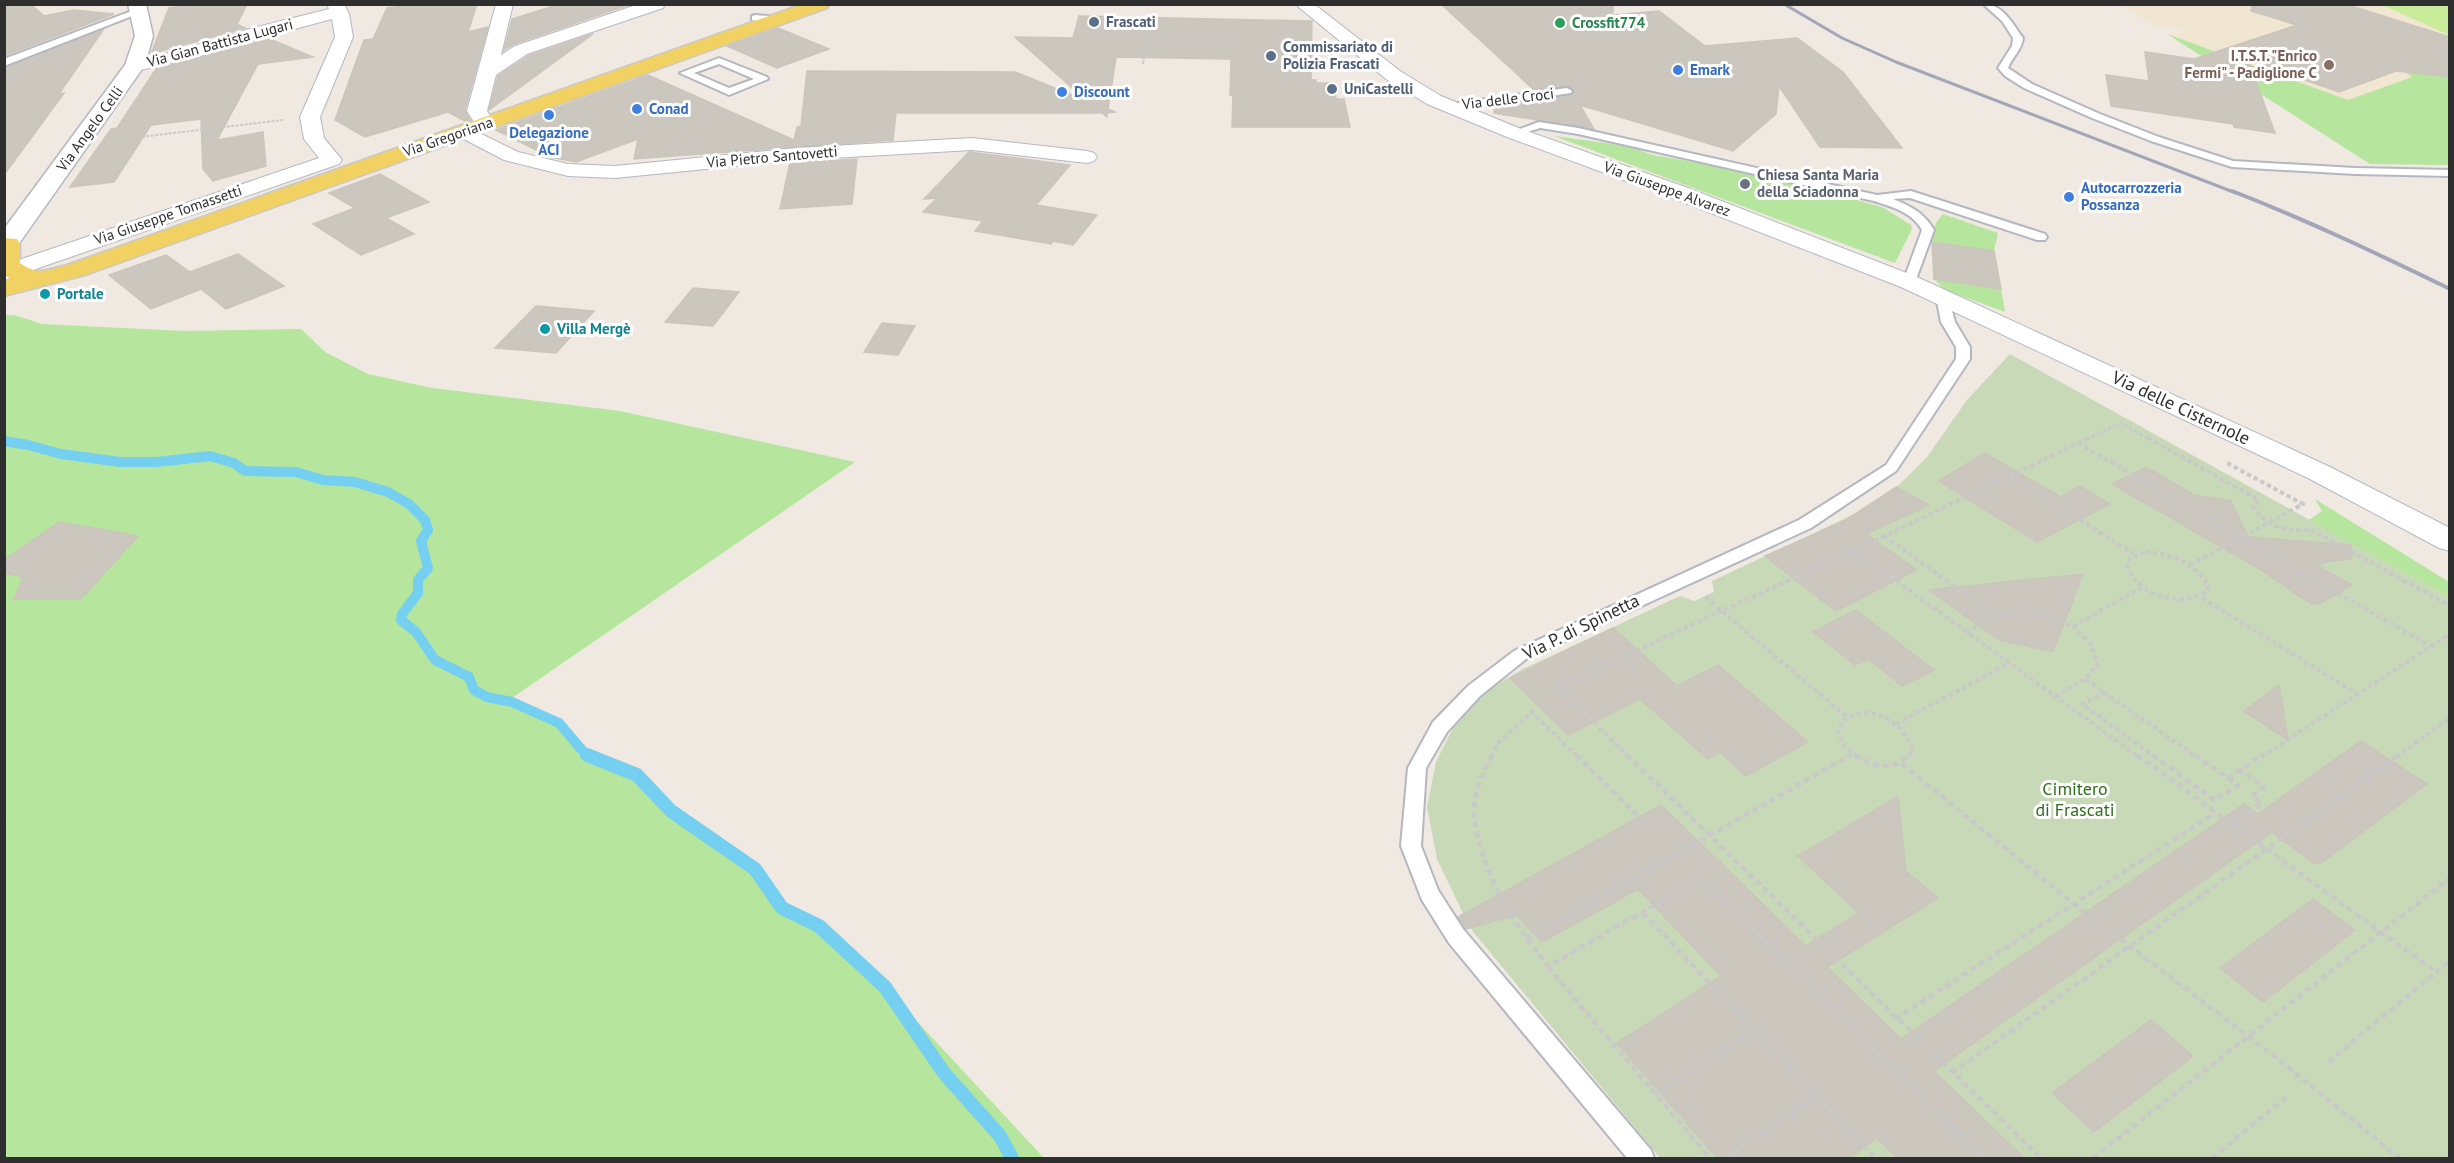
<svg xmlns="http://www.w3.org/2000/svg" width="2454" height="1163" font-family="'PT Sans',sans-serif">
<style>
.education{fill:#f0e6d1}
.green{fill:#b6e59e}
.cemetery{fill:#c8d9b8}
.pitch{fill:#c9ec9a}
.lines{fill:none;stroke-linecap:round;stroke-linejoin:round}
.stream-far1{stroke:#75cff0;stroke-width:10}
.stream{stroke:#75cff0;stroke-width:14}
.building{fill:#cbc7bf;stroke:#cbc5ba;stroke-width:1.5}
.lane-casing{stroke:#b4b7c1;stroke-width:4}
.street-casing{stroke:#b4b7c1;stroke-width:2}
.secondary-casing{stroke:#b4b7c1;stroke-width:3}
.primary-casing{stroke:#c9c9c9;stroke-width:3}
.path-far3{stroke:#c9c9c9;stroke-width:2;stroke-dasharray:3 1.5;stroke-linecap:butt}
.path-far2{stroke:#c9c9c9;stroke-width:3;stroke-dasharray:4 2;stroke-linecap:butt}
.path-far1{stroke:#c9c9c9;stroke-width:4;stroke-dasharray:4.5 3;stroke-linecap:butt}
.path{stroke:#c9c9c9;stroke-width:4.5;stroke-dasharray:6 4;stroke-linecap:butt}
.lane{fill:#fff;fill-rule:evenodd}
.street{fill:#fff;fill-rule:evenodd}
.secondary{fill:#fff;fill-rule:evenodd}
.primary{fill:#f2d163;fill-rule:evenodd}
.rail-far1{stroke:#a3a6b8;stroke-width:3}
.rail{stroke:#a3a6b8;stroke-width:4}
.service-dot{fill:#5c6f8a;stroke:#fff;stroke-width:2}
.leisure-dot{fill:#2e9e5b;stroke:#fff;stroke-width:2}
.education-dot{fill:#8d6e63;stroke:#fff;stroke-width:2}
.shop-dot{fill:#3f7fe0;stroke:#fff;stroke-width:2}
.worship-dot{fill:#6b7280;stroke:#fff;stroke-width:2}
.culture-dot{fill:#0f9aa8;stroke:#fff;stroke-width:2}
.labels{text-anchor:middle;stroke-width:6;stroke-linejoin:round;paint-order:stroke}
.far-service-label{font-size:15px;font-weight:bold;fill:#4e5e75;stroke:#fff;text-anchor:start}
.far-leisure-label{font-size:15px;font-weight:bold;fill:#27864d;stroke:#fff;text-anchor:start}
.far-street-label{font-size:15px;fill:#2e2e2e;stroke:#fff}
.far-education-label{font-size:15px;font-weight:bold;fill:#785e54;stroke:#fff;text-anchor:end}
.far-shop-label{font-size:15px;font-weight:bold;fill:#366cbe;stroke:#fff;text-anchor:start}
.far-worship-label{font-size:15px;font-weight:bold;fill:#5b616d;stroke:#fff;text-anchor:start}
.far-culture-label{font-size:15px;font-weight:bold;fill:#0d838f;stroke:#fff;text-anchor:start}
.street-label{font-size:18px;fill:#2e2e2e;stroke:#fff}
.park-label{font-size:18px;fill:#2c6e1b;stroke:#fff}
</style>
<rect width="100%" height="100%" fill="#efe9e1"/>
<polygon class="education" points="2122,5 2447,5 2450,6 2449,77 2406,72 2413,77 2348,100 2167,34 2184,33 2175,27 2157,28"/>
<g class="green">
<polygon points="2167,34 2348,100 2412,77 2405,72 2449,77 2449,165 2370,164"/>
<polygon points="1554,136 1628,146 1653,155 1701,163 1842,196 1882,207 1911,225 1912,229 1895,263"/>
<polygon points="1943,214 1998,233 1994,251 1930,241 1936,223"/>
<polygon points="1934,279 2001,289 2005,312 1945,290"/>
<polygon points="5,315 14,315 42,324 184,331 301,329 325,352 368,374 432,388 620,411 855,462 509,700 559,723 588,757 633,770 671,811 755,869 782,908 819,926 885,987 1044,1158 5,1158 4,820 7,817 4,816"/>
<polygon points="2315,499 2449,582 2449,597 2309,520 2322,511"/>
</g>
<polygon class="cemetery" points="2010,354 2449,597 2449,1158 1660,1158 1470,928 1437,859 1427,807 1436,762 1458,718 1494,686 1523,669 1680,596 1694,601 1714,592 1712,581 1863,510 1900,484 1927,457 1967,400"/>
<polygon class="pitch" points="2447,5 2449,6 2449,35 2382,5"/>
<g class="lines">
<polyline class="stream-far1" points="4,441 28,445 61,454 120,462 157,462 210,456 234,463 245,471 296,472 323,480 355,482 388,492 409,504 425,520 428,530 421,541 428,568 418,580 418,593 402,614 401,620 416,632 435,660 469,677 474,690 487,697 512,702 559,723 588,757"/>
<polyline class="stream" points="587,755 637,775 671,811 755,869 782,908 819,926 885,987 944,1073 1000,1136 1012,1158"/>
</g>
<g class="building">
<polygon points="4,4 30,4 44,16 74,10 114,14 4,56"/>
<polygon points="198,4 247,4 237,24 245,28 151,54 169,8"/>
<polygon points="420,4 477,4 468,32 488,27 465,110 470,120 465,121 448,112 365,137 335,120 364,40 373,39 387,8"/>
<polygon points="560,4 631,4 514,44 504,50 512,19"/>
<polygon points="1441,4 1613,4 1613,15 1659,11 1705,46 1797,38 1843,72 1902,148 1820,147 1779,86 1776,114 1733,151 1580,105 1594,129 1494,113 1494,106 1571,95 1574,90 1567,86 1534,90"/>
<polygon points="2252,4 2345,4 2450,37 2450,77 2396,71 2339,92 2248,60 2275,133 2234,127 2233,124 2111,106 2106,75 2149,81 2145,52 2194,59 2297,25 2251,11"/>
<polygon points="1079,16 1312,21 1311,80 1316,80 1316,83 1334,83 1336,99 1344,99 1350,127 1232,127 1233,95 1230,95 1231,59 1116,57 1108,109 1115,112 1107,113 1107,117 1102,113 896,113 893,140 634,159 638,139 576,162 550,157 496,130 648,75 794,140 797,127 801,126 807,71 1015,72 1087,101 1015,37 1073,38"/>
<polygon points="778,28 829,49 777,68 727,46"/>
<polygon points="103,30 59,94 64,93 4,175 4,68"/>
<polygon points="593,34 489,110 498,76 528,56"/>
<polygon points="270,39 313,57 258,64 217,140 263,132 266,166 213,181 203,169 201,119 151,125 114,182 70,187 111,129 117,128 156,69"/>
<polygon points="969,152 1070,165 1036,205 1097,215 1073,245 1053,241 1051,244 975,231 983,221 923,212 937,198 924,199"/>
<polygon points="857,159 852,204 780,209 790,163"/>
<polygon points="380,174 429,202 386,218 414,234 361,255 313,224 355,208 329,193"/>
<polygon points="1932,242 1994,251 2001,289 1934,279"/>
<polygon points="238,254 284,286 226,309 201,289 151,309 109,275 166,255 190,272"/>
<polygon points="693,288 739,292 713,326 665,322"/>
<polygon points="536,306 594,311 556,353 495,348"/>
<polygon points="882,323 915,326 898,355 864,352"/>
<polygon points="1984,453 2061,497 2080,486 2110,504 2037,542 1939,481"/>
<polygon points="2146,467 2194,495 2231,501 2248,537 2351,545 2351,559 2325,562 2318,566 2352,585 2319,604 2316,603 2313,605 2258,568 2112,484"/>
<polygon points="1896,487 1929,505 1866,534 1917,570 1836,611 1765,556 1846,520"/>
<polygon points="59,522 138,536 81,599 14,599 23,577 4,573 4,560"/>
<polygon points="2083,574 2053,652 1999,640 1929,590"/>
<polygon points="1856,610 1934,670 1902,686 1869,659 1855,665 1813,632"/>
<polygon points="1613,628 1677,686 1718,665 1808,742 1746,776 1720,752 1708,759 1640,699 1568,735 1510,678"/>
<polygon points="2279,685 2288,740 2244,711"/>
<polygon points="2361,741 2427,784 2321,863 2313,863 2272,832 1934,1071 2024,1158 1897,1158 1877,1138 1850,1158 1717,1158 1617,1043 1721,976 1638,889 1542,942 1517,915 1466,929 1458,917 1661,805 1806,946 1859,913 1798,856 1898,796 1906,871 1938,898 1827,967 1901,1039 2244,804 2258,814"/>
<polygon points="2313,899 2355,930 2263,1002 2220,968"/>
<polygon points="2151,1020 2193,1056 2094,1132 2052,1093"/>
</g>
<g class="lines">
<g class="lane-casing">
<g id="lane">
<path d="M1983 4C2003 4 2012 23 2023 38 2022 50 2012 57 2008 68L2032 84 2100 114 2159 137 2233 161 2355 168 2450 170V176L2355 174 2232 167 2151 141 2092 118 2024 88 2005 76 1998 68 2012 46 2013 38 2002 21Z"/>
<polygon points="137,9 145,11 4,66 4,59"/>
<polygon points="755,15 778,17 783,20 778,23 752,20 752,16"/>
<path d="M719 58 767 77 768 79 729 95 680 73ZM719 64 754 79 729 88 694 73Z"/>
<polygon points="1567,88 1572,91 1571,93 1450,110 1445,107 1450,104"/>
<path d="M1539 122 1578 128 1877 195 1911 191 2045 234 2047 237 2045 240H2037L1910 198 1893 199C1911 206 1924 213 1934 230L1915 282 1909 286 1903 282 1922 230C1912 212 1892 207 1874 201L1578 134 1540 128 1514 136 1509 133Z"/>
<polygon points="1942,292 1948,296 1955,322 1970,347 1970,359 1896,471 1811,528 1526,659 1480,696 1447,732 1426,768 1421,846 1438,890 1463,929 1651,1150 1654,1158 1627,1158 1449,943 1422,900 1401,846 1408,768 1433,722 1468,686 1514,651 1799,520 1886,465 1956,359 1956,347 1941,322 1936,296"/>
</g>
</g>
<g class="street-casing">
<g id="street">
<path d="M327 4H344L349 14 353 37 320 117 324 138 342 160 339 164 4 280V265L319 158 304 139 300 117 335 37 332 19C266 36 202 58 135 71L128 69 126 65 128 61 174 52 253 28 329 9Z"/>
<polygon points="496,4 513,4 501,55 515,46 639,4 665,4 663,8 527,54 496,75 487,111 495,124 492,128 478,128 467,111"/>
<polygon points="1295,4 1314,4 1400,71 1441,96 1521,129 1688,188 1917,277 2328,466 2450,528 2450,551 2439,548 2308,478 1901,287 1672,198 1507,137 1427,104 1386,79"/>
<polygon points="465,126 518,152 568,164 615,166 796,148 972,138 1087,151 1094,153 1097,157 1094,161 1087,163 972,150 796,160 615,178 568,176 504,160 458,136 455,132 458,128"/>
</g>
</g>
<g class="secondary-casing">
<polygon id="secondary" points="128,4 146,4 153,36 145,65 13,252 4,254 4,229 125,65 135,36"/>
</g>
<g class="primary-casing">
<path id="primary" d="M803 4H830L827 8 85 275 4 296V281L11 279 4 275V238L17 239 20 244V263C37 276 48 270 67 265Z"/>
</g>
<g class="path-far3">
<polyline points="1153,18 1155,14"/>
<polyline points="1147,39 1240,39"/>
<polyline points="1288,40 1308,40"/>
<polyline points="1143,64 1148,35"/>
<polyline points="115,140 283,120"/>
</g>
<polyline class="path-far2" points="2086,440 2121,423 2151,440"/>
<g class="path-far1">
<path d="M2148 438 2259 500 2253 506C2266 527 2286 533 2310 529L2450 606"/>
<polyline points="2078,443 2430,646"/>
<polyline points="2010,476 2134,554"/>
<polyline points="1884,536 1996,616 2019,611 2047,615 2073,626 2091,644 2098,665 2085,679 2197,757"/>
<polyline points="1854,550 2139,757"/>
<path d="M2145 552C2172 554 2193 562 2208 585L2207 592C2178 607 2141 597 2127 567L2130 558Z"/>
<polyline points="2190,565 2303,504 2227,463"/>
<polyline points="1705,597 1847,717"/>
<polyline points="2202,598 2357,694"/>
<polyline points="2073,626 2143,587"/>
<polyline points="1966,632 1995,616"/>
<polyline points="2105,692 2082,704 2155,757"/>
<polyline points="2055,697 2085,679"/>
<polyline points="1896,724 2009,663"/>
<polyline points="1491,757 1499,742 1532,712 1578,757"/>
<polyline points="1629,757 1557,687 1876,540 2089,438"/>
<polyline points="1848,757 1853,754"/>
<path d="M1857 757 1843 744 1838 731 1843 720C1849 718 1855 714 1861 713 1885 711 1906 729 1913 750L1907 757"/>
<polyline points="2261,757 2450,634"/>
<polyline points="2396,757 2450,718"/>
</g>
<g class="path">
<path d="M1492 755C1484 771 1473 794 1474 813 1478 867 1514 925 1548 966L1702 878 1984 1158"/>
<polyline points="1576,755 1653,831"/>
<polyline points="1627,755 2041,1158"/>
<path d="M1855 755C1873 766 1893 773 1908 755"/>
<polyline points="2137,755 2436,972"/>
<polyline points="2153,755 2214,800 2238,785 2228,778"/>
<polyline points="2195,755 2228,778 2263,755"/>
<polyline points="1902,764 2074,904 2278,1059 2399,1158"/>
<polyline points="2231,824 2262,803 2252,796 2264,787 2240,770"/>
<polyline points="1643,913 1875,1158"/>
<polyline points="1526,939 1851,755"/>
<polyline points="1548,967 1710,1158"/>
<polyline points="1895,1019 2215,813"/>
<polyline points="2328,1062 2450,961"/>
<polyline points="1952,1073 2398,755"/>
<polyline points="1656,1094 1754,1030"/>
<polyline points="1725,1158 1815,1096"/>
<polyline points="2093,1158 2450,878"/>
<polyline points="2212,1158 2289,1095"/>
</g>
<use href="#lane" class="lane"/>
<use href="#street" class="street"/>
<use href="#secondary" class="secondary"/>
<use href="#primary" class="primary"/>
<polyline class="rail-far1" points="1784,4 1842,38 1896,62 2236,193"/>
<path class="rail" d="M2232 191C2307 220 2378 254 2450 289"/>
</g>
<g class="service-dot">
<circle cx="1094" cy="22" r="6"/>
<circle cx="1271" cy="56" r="6"/>
<circle cx="1332" cy="89" r="6"/>
</g>
<circle class="leisure-dot" cx="1560" cy="23" r="6"/>
<circle class="education-dot" cx="2329" cy="65" r="6"/>
<g class="shop-dot">
<circle cx="1678" cy="70" r="6"/>
<circle cx="1062" cy="92" r="6"/>
<circle cx="637" cy="109" r="6"/>
<circle cx="549" cy="115" r="6"/>
<circle cx="2069" cy="197" r="6"/>
</g>
<circle class="worship-dot" cx="1745" cy="184" r="6"/>
<g class="culture-dot">
<circle cx="45" cy="294" r="6"/>
<circle cx="545" cy="329" r="6"/>
</g>
<g class="labels">
<g class="far-service-label">
<text x="1106" y="27">Frascati</text>
<text x="1283" y="52">Commissariato di<tspan x="1283" dy="17">Polizia Frascati</tspan></text>
<text x="1344" y="94">UniCastelli</text>
</g>
<g class="far-leisure-label">
<text x="1572" y="28">Crossfit774</text>
</g>
<g class="far-street-label">
<text transform="translate(220 43) rotate(-15)" y="5">Via Gian Battista Lugari</text>
<text transform="translate(1508 99) rotate(-7)" y="5">Via delle Croci</text>
<text transform="translate(90 129) rotate(-54)" y="5">Via Angelo Celli</text>
<text transform="translate(448 137) rotate(-19)" y="5">Via Gregoriana</text>
<text transform="translate(772 157) rotate(-5)" y="5">Via Pietro Santovetti</text>
<text transform="translate(1667 189) rotate(20)" y="5">Via Giuseppe Alvarez</text>
<text transform="translate(168 215) rotate(-19)" y="5">Via Giuseppe Tomassetti</text>
</g>
<g class="far-education-label">
<text x="2317" y="61">I.T.S.T. "Enrico<tspan x="2317" dy="17">Fermi" - Padiglione C</tspan></text>
</g>
<g class="far-shop-label">
<text x="1690" y="75">Emark</text>
<text x="1074" y="97">Discount</text>
<text x="649" y="114">Conad</text>
<text x="549" y="138" text-anchor="middle">Delegazione<tspan x="549" dy="17">ACI</tspan></text>
<text x="2081" y="193">Autocarrozzeria<tspan x="2081" dy="17">Possanza</tspan></text>
</g>
<g class="far-worship-label">
<text x="1757" y="180">Chiesa Santa Maria<tspan x="1757" dy="17">della Sciadonna</tspan></text>
</g>
<g class="far-culture-label">
<text x="57" y="299">Portale</text>
<text x="557" y="334">Villa Mergè</text>
</g>
<g class="street-label">
<text transform="translate(2181 408) rotate(25)" y="6">Via delle Cisternole</text>
<text transform="translate(1581 627) rotate(-26)" y="6">Via P. di Spinetta</text>
</g>
<g class="park-label">
<text x="2075" y="795">Cimitero<tspan x="2075" dy="21">di Frascati</tspan></text>
</g>
</g>
<rect width="2454" height="1163" fill="none" stroke="#2e2e2e" stroke-width="12"/>
</svg>
